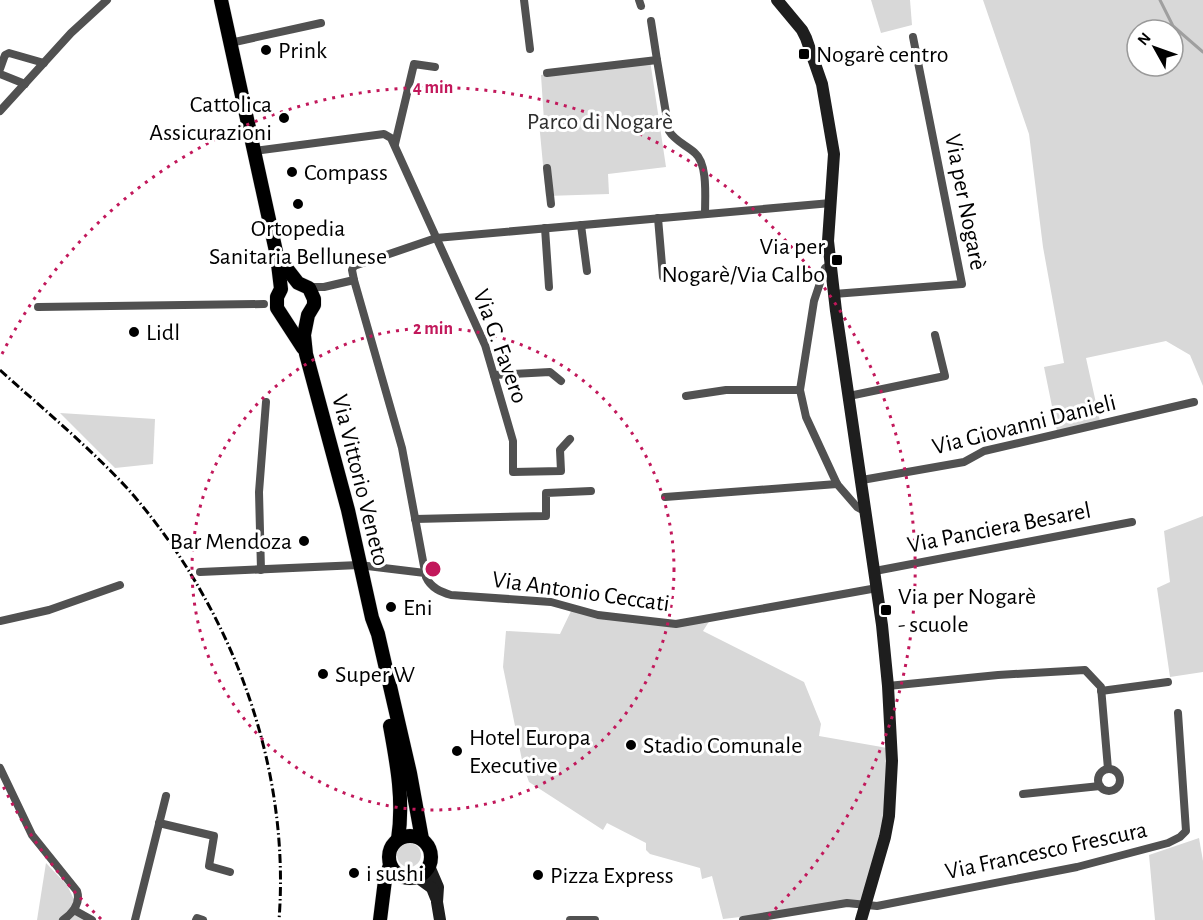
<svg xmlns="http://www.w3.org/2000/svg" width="1203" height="920" font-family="'Alegreya Sans',sans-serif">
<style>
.green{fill:#d8d8d8;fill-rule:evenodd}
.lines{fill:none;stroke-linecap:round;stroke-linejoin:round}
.stream{stroke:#9f9f9f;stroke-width:3}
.primary-casing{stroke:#dbdbdb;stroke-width:15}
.street{stroke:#515151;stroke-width:8}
.secondary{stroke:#1e1e1e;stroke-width:12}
.primary{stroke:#000;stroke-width:14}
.rail{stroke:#000;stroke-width:3;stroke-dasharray:9 3 1.5 3;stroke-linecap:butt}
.ring{fill:none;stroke:#c2185b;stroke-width:3;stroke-dasharray:3 6}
.poi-dot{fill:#000;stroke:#fff;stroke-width:2}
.labels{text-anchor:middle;stroke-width:6;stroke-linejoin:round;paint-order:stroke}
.poi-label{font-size:24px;fill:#000;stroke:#fff;text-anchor:start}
.park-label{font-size:24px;fill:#2f2f2f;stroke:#fff}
.street-label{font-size:24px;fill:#000;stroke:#fff}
.centre{fill:#c2185b;stroke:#fff;stroke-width:3}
.ring-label{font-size:18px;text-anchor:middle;font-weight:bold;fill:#c2185b;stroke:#fff;stroke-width:6;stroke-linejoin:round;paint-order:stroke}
</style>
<rect width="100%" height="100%" fill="#fff"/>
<g class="green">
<polygon points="871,0 910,0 912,25 881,33"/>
<path d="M983 0H1203V386L1190 355 1166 341 1086 358 1100 421 1057 431 1044 367 1064 363 1043 247 1029 134ZM1137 30H1173V66H1137Z"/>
<polygon points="650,60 666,167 608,174 609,194 546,196 546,197 539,122 544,121 541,75"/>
<polygon points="60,413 155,419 153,464 115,468"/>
<polygon points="1203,516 1203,672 1170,677 1157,588 1170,582 1164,531"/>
<polygon points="573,607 664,622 710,620 703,631 804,682 821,724 819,736 893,749 887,807 863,903 723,919 712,876 702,879 700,868 650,854 646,850 646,843 607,823 603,830 529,782 523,765 503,667 506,631 560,634"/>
<polygon points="1199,838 1203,861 1203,920 1155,920 1149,855"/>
<circle cx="409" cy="855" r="12"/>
<polygon points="46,863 67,885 84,920 37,920"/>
</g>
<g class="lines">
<polyline class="stream" points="1160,0 1173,26 1203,52"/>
<g class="primary-casing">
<g id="primary">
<polyline points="221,0 277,256 281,289 277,297 277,308 303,348"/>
<polyline points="277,256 298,283 309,288 314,299 314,305 308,315 304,335 306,354 348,510 372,618 378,634 410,773 422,839"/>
<path d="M390 726C397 764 404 801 398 839"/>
<circle cx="410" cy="857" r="21"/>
<polyline points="380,920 385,880 390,865"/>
</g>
</g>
<g class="street">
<polyline points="524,0 530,49"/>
<polyline points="639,0 641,6"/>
<polyline points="651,21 657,60"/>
<polyline points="230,43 321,23"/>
<polyline points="0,69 5,55 9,53 44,63"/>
<path d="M547 73 657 60 669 131C675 141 686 145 695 153 708 164 705 197 705 214"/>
<polyline points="0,74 25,84"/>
<polyline points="0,111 71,33 107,0"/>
<polyline points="395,144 414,64 435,67"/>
<polyline points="254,151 384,134 391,138 485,345 513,441 513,472 561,471 560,450 570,439"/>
<polyline points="547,168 551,204"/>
<polyline points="658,218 663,277"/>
<polyline points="581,225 587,271"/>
<polyline points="545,228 549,287"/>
<polyline points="831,264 825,268 814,301 800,390 806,417 837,484 857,507 866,512"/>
<path d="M354 280 402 448 426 577C431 588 441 592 451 595L551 602 598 615 676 624 877 588"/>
<polyline points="307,287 324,287 354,280 352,270 354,266 436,238 831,203"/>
<polyline points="834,294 962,284 913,37"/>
<polyline points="38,307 264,304"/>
<polyline points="494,375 550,372 561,381"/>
<polyline points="686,396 726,390 800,390"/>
<polyline points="849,396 945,376 935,335"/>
<polyline points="862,480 964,462 984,451 1194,402"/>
<polyline points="665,497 837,484"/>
<polyline points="415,519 546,516 546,493 591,491"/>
<polyline points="261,570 259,492 266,402"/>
<polyline points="875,571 1132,522"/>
<polyline points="200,572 359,565 425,573"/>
<polyline points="0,621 49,610 120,585"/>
<polyline points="888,686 998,675 1085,670 1101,687 1108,769"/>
<polyline points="1101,691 1168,682"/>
<path d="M0 768 32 835 77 891C81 904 73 913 63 920"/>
<circle cx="1109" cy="780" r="11"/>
<polyline points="1023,794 1100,786"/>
<polyline points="159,823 214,836 209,866 230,872"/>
<polyline points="74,910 92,920"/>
<polyline points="135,920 166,796"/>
<polyline points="196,920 197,918 203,920"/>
<polyline points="570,920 595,920"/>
<polyline points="743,920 847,903 877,906 1077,867 1168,843 1180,837 1186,831 1178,713"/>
</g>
<g class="secondary">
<polyline points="777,0 802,30 806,38 822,84 834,154 828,241 836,311 882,625 888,686 892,761 889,816 885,837 861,920"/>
<polyline points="429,866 438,887 437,902 440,920"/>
<polyline points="417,877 432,888 436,898"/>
</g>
<use href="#primary" class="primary"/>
<path class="rail" d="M0 370C43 409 88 446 127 488 230 604 291 764 279 920"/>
</g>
<g class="ring">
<circle cx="433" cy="569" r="241"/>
<path d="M101 919A482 482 0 0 1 2 784M2 354A482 482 0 1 1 765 919"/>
</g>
<g class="poi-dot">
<circle cx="266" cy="50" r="6"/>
<rect x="798" y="48" width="12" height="12" rx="3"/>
<circle cx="284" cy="118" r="6"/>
<circle cx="292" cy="172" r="6"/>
<circle cx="298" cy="204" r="6"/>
<rect x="831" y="254" width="12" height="12" rx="3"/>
<circle cx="134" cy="332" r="6"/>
<circle cx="304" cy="541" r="6"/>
<circle cx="391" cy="607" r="6"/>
<rect x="880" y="604" width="12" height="12" rx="3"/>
<circle cx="323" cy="674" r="6"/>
<circle cx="631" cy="745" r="6"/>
<circle cx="457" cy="751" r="6"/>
<circle cx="354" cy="873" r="6"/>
<circle cx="538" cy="875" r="6"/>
</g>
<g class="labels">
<g class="poi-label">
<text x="278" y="58">Prink</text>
<text x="816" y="62">Nogarè centro</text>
<text x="272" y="112" text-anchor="end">Cattolica<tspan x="272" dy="28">Assicurazioni</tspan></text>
<text x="304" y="180">Compass</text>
<text x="298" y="236" text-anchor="middle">Ortopedia<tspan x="298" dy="28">Sanitaria Bellunese</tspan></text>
<text x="825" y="254" text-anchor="end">Via per<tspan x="825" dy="28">Nogarè/Via Calbo</tspan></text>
<text x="146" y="340">Lidl</text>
<text x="292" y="549" text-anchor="end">Bar Mendoza</text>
<text x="898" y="604">Via per Nogarè<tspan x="898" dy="28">- scuole</tspan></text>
<text x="403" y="615">Eni</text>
<text x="335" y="682">Super W</text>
<text x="469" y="745">Hotel Europa<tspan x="469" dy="28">Executive</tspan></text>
<text x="643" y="753">Stadio Comunale</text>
<text x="366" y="881">i sushi</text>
<text x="550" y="883">Pizza Express</text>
</g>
<g class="park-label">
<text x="600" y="129">Parco di Nogarè</text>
</g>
<g class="street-label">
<text transform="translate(966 202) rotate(79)" y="8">Via per Nogarè</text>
<text transform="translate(501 346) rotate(70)" y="8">Via G. Favero</text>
<text transform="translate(1024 424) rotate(-14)" y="8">Via Giovanni Danieli</text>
<text transform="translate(361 480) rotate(76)" y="8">Via Vittorio Veneto</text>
<text transform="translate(999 527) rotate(-11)" y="8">Via Panciera Besarel</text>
<text transform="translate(581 591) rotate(8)" y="8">Via Antonio Ceccati</text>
<text transform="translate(1046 850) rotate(-12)" y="8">Via Francesco Frescura</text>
</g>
</g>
<circle cx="433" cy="569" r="9" class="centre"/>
<g class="ring-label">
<text x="433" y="93">4 min</text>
<text x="433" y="334">2 min</text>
</g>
<g transform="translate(1155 48) rotate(310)"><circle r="28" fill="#ffffff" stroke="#999999" stroke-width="1.5"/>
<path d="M0-4.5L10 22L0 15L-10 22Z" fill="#000000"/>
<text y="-9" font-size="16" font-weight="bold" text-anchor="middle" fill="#000000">N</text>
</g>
</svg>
